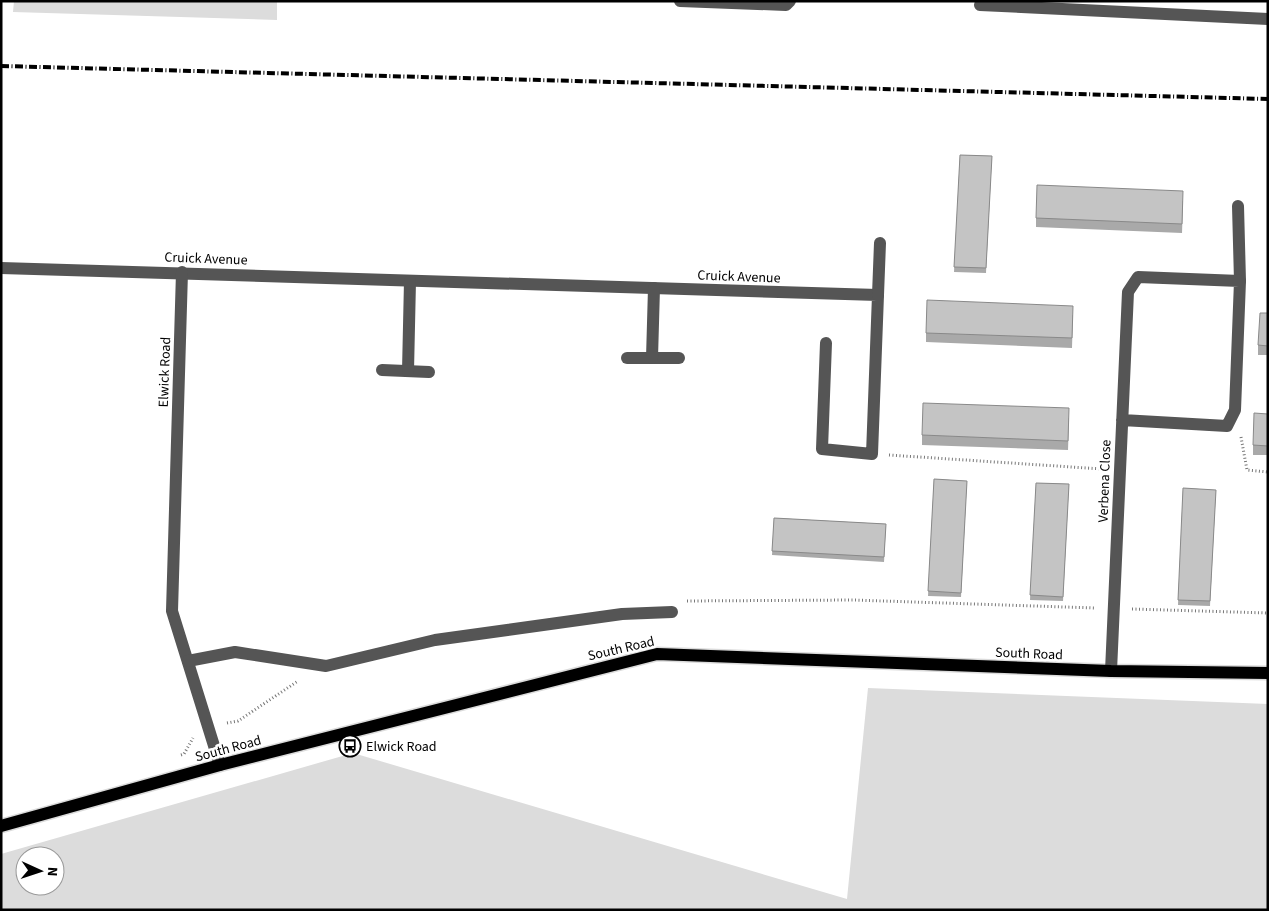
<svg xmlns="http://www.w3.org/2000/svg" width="1269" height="911" font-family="'Source Sans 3',sans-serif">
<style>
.green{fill:#dcdcdc;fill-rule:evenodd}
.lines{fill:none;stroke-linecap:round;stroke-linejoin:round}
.major-casing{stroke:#dbdbdb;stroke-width:15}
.path{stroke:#777;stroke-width:3;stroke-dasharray:1 2.5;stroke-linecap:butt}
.minor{stroke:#555;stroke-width:12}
.major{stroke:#000;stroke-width:12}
.rail{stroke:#000;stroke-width:4;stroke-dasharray:8 2.5 1 2.5;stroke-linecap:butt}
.wall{fill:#a9a9a9}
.building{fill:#c4c4c4;stroke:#898989}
.labels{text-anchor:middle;stroke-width:5;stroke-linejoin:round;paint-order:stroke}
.street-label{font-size:14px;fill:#000;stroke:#fff}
.poi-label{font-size:14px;fill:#000;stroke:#fff;text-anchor:start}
</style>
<rect width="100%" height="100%" fill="#fff"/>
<g class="green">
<polygon points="14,1 277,1 277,20 13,12"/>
<path d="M868 688 1268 704V910H1V854L353 753 847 899ZM25 856H55V886H25Z"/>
</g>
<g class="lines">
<g class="major-casing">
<polyline id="major" points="1,826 220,765 657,654 1111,671 1268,673"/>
</g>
<g class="path">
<polyline points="1241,437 1247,470 1268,472"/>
<polyline points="889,455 1102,469"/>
<polyline points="687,601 853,600 1095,608"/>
<polyline points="1132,609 1268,613"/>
<polyline points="227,723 238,721 298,681"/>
<polyline points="181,755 184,754 193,738"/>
</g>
<g class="minor">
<polyline points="680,1 786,5 790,1"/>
<polyline points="980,5 1268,19"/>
<polyline points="1238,206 1240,281"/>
<polyline points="1,268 878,295 872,454 822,449 826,343"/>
<polyline points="182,272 172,611 220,765"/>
<polyline points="878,295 880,243"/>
<polyline points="627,358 679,358"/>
<polyline points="652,358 654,288"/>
<polyline points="382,370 429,372"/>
<polyline points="408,371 410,281"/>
<polyline points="188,661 235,652 326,666 435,640 622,614 672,612"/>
<polyline points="1111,671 1128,292 1138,277 1240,281 1235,410 1227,426 1122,420"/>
</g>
<use href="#major" class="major"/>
<polyline class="rail" points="1,66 1268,99"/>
</g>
<g class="wall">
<polygon points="960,155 992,156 986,273 954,272"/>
<polygon points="1183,201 1182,233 1036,227 1036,218"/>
<polygon points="1268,313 1268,355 1258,355 1258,345"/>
<polygon points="1073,315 1072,348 926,342 926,333"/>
<polygon points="1268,414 1268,455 1253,455 1253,445"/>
<polygon points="1069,418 1068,450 922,445 922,435"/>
<polygon points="934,479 967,481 961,597 928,596"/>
<polygon points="1036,483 1069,484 1063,601 1030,600"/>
<polygon points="1183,488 1216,490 1210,606 1178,605"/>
<polygon points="774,518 886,524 884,562 772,555"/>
</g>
<g class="building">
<polygon points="960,155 992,156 986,268 954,267"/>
<polygon points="1037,185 1183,191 1182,224 1036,218"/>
<polygon points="927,300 1073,306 1072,338 926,333"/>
<polygon points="1260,313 1268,313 1268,346 1258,345"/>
<polygon points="923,403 1069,408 1068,441 922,435"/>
<polygon points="1254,413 1268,414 1268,446 1253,445"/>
<polygon points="934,479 967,481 961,593 928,591"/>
<polygon points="1036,483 1069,484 1063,597 1030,595"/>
<polygon points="1183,488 1216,490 1210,601 1178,600"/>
<polygon points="774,518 886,524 884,557 772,551"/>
</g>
<defs>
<g id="bus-ring" transform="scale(1.125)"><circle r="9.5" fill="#fff" stroke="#000" stroke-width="1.5"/><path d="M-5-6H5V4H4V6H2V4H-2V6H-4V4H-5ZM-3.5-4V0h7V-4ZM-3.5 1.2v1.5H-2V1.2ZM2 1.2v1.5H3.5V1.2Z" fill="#000"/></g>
</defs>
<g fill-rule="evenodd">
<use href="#bus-ring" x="350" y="746"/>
</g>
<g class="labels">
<g class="street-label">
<text transform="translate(206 258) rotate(2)" y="5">Cruick Avenue</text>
<text transform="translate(739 276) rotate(2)" y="5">Cruick Avenue</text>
<text transform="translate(164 372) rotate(-88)" y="5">Elwick Road</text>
<text transform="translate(1104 481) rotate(-88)" y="5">Verbena Close</text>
<text transform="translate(621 648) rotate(-13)" y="5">South Road</text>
<text transform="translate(1029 653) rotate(2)" y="5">South Road</text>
<text transform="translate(228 748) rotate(-15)" y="5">South Road</text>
</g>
<g class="poi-label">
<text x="366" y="751">Elwick Road</text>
</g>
</g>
<rect width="1269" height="911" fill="none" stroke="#000000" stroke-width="5"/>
<g transform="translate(40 871) rotate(93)"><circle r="24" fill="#ffffff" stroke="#999999"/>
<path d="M0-4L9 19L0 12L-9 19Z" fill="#000000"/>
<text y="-8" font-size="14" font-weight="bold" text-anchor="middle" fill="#000000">N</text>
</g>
</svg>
